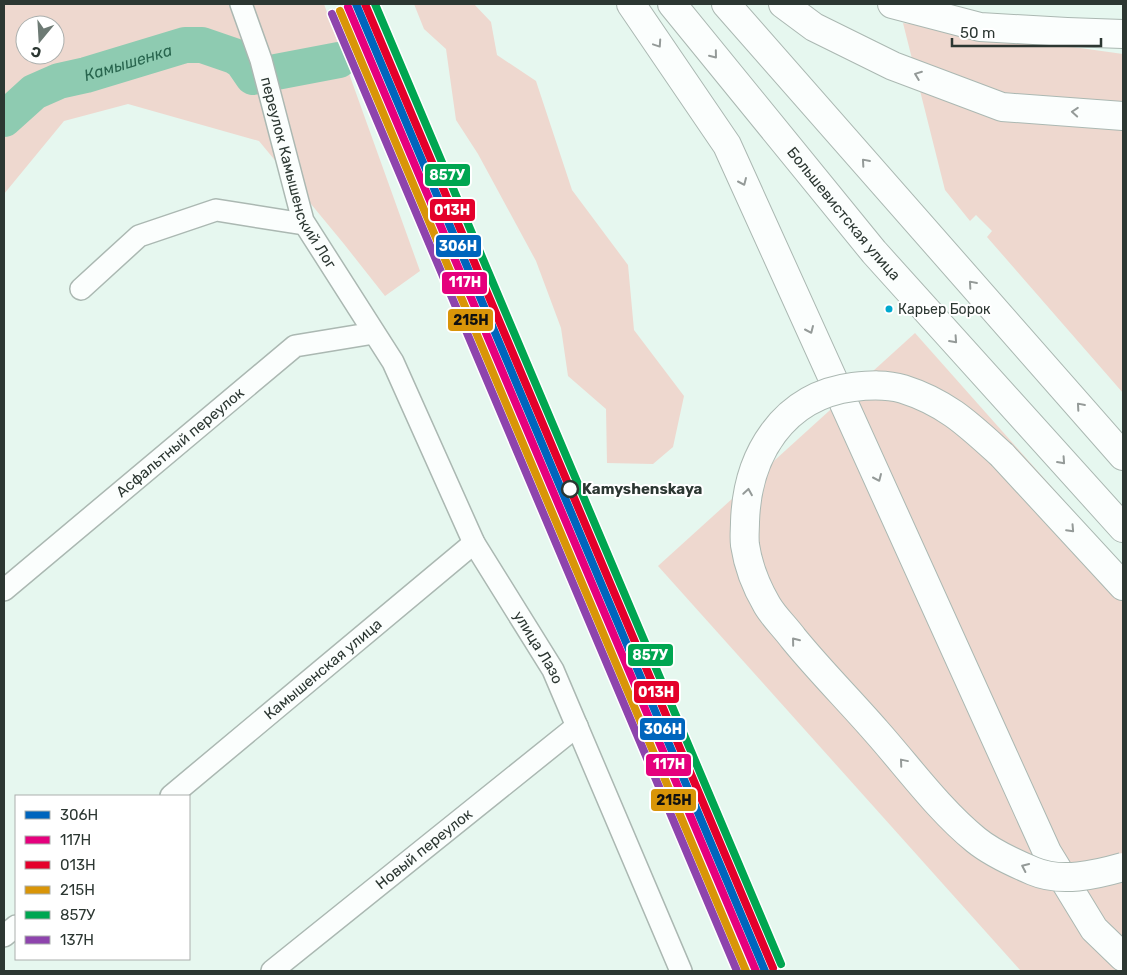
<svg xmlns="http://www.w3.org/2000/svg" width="1127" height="975" font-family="Rubik,sans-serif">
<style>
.green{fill:#eed8cf;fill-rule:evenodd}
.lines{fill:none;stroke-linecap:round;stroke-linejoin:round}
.river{stroke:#8ecbb1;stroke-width:36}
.street-casing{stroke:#abb8b2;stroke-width:24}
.secondary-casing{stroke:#abb8b2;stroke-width:30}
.highway-casing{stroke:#abb8b2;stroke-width:30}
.street{stroke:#fbfefd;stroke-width:21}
.secondary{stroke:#fbfefd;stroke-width:28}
.highway{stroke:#fbfefd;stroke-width:28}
.highway-bridge-casing{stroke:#abb8b2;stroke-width:30;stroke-linecap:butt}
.highway-bridge{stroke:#fbfefd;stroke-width:28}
.rail-1-casing{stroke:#fff;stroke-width:11}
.rail-2-casing{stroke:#fff;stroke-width:11}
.rail-3-casing{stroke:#fff;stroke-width:11}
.rail-4-casing{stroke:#fff;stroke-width:11}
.rail-5-casing{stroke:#fff;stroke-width:11}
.rail-6-casing{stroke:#fff;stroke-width:11}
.rail-1{stroke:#0065bd;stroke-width:8}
.rail-2{stroke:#e5007d;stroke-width:8}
.rail-3{stroke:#e4002b;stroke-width:8}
.rail-4{stroke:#d99508;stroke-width:8}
.rail-5{stroke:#00a651;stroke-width:8}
.rail-6{stroke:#8e44ad;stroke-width:8}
.oneway{stroke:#949a98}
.bus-dot{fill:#00a9ce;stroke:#fff;stroke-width:2}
.stop-dot{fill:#fff;stroke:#2c3732;stroke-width:2.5}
.labels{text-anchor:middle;stroke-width:4;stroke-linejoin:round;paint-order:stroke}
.bus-label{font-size:14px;fill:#2c3732;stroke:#fff;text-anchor:start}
.street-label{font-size:15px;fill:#2c3732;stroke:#fff}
.stop-label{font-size:15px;font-weight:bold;fill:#2c3732;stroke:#fff;text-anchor:start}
.water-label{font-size:16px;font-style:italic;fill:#28654e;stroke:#fff}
.line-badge{stroke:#fff;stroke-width:2}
.badge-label{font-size:14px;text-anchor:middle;font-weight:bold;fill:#fff}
.pale-badge-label{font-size:14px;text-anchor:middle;font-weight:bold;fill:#111}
</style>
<rect width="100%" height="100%" fill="#e6f7ef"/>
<g class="green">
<path d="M4 4H324L420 271 385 296 344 244 259 141 128 104 64 121 4 194ZM25 25H55V55H25Z"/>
<polygon points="414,4 474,4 491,22 497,55 536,81 572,190 628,265 634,330 684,396 673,447 653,464 607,463 606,409 568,376 561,328 536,261 478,154 456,120 446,49 424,29"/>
<polygon points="903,23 1123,54 1123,393 987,237 992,231 976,215 970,221 945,190"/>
<polygon points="915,333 1123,567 1123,971 1021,971 658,566"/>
</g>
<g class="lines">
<g class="river">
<polyline points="276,72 339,60"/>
<path id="s1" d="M4 119 34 92 59 81 86 75 185 45H202L234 56 242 61 253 77"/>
</g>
<g class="street-casing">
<g id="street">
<path id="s2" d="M241 4 261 60 303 221 393 362 474 543 553 670 681 971"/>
<polyline points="81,289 139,236 216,210 304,224"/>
<path id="s3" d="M4 590 295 346 374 333"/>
<path id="s4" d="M171 796 474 543"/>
<polyline points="4,936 16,926"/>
<path id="s5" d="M272 971 577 726"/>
</g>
</g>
<g class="secondary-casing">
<polyline id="secondary" points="892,4 980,27 1067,32 1123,34"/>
</g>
<g class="highway-casing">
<g id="highway">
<polyline points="631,4 727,145 1047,852 1094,929 1123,957"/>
<path id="s6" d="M672 4 874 252 1123 528"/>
<polyline points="726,4 1123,456"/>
<polyline points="783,4 814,27 893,66 1002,107 1123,116"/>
<polyline points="1002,455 1123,586"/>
</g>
</g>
<use href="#street" class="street"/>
<use href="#secondary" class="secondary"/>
<use href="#highway" class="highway"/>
<g class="highway-bridge-casing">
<path id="highway-bridge" d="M1002 455C969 425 947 403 903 389 886 384 870 385 853 387 783 396 747 455 745 522 745 529 744 537 745 545 748 565 757 588 767 605 774 617 785 627 793 638 819 670 849 700 876 731 908 767 939 810 976 840 992 853 1014 863 1033 871 1061 883 1095 875 1123 867"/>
</g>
<use href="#highway-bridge" class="highway-bridge"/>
<g class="rail-1-casing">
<polyline id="rail-1" points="356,4 765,971"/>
</g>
<g class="rail-2-casing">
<polyline id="rail-2" points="348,7 756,971"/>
</g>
<g class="rail-3-casing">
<polyline id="rail-3" points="365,4 773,968"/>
</g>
<g class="rail-4-casing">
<polyline id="rail-4" points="340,11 746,971"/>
</g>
<g class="rail-5-casing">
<polyline id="rail-5" points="375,4 781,964"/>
</g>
<g class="rail-6-casing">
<polyline id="rail-6" points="332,14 737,971"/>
</g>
<use href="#rail-1" class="rail-1"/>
<use href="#rail-2" class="rail-2"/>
<use href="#rail-3" class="rail-3"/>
<use href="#rail-4" class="rail-4"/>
<use href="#rail-5" class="rail-5"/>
<use href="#rail-6" class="rail-6"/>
</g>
<defs><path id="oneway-chevron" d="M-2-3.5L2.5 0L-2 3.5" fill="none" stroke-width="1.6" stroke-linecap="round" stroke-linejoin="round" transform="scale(1.25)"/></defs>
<g class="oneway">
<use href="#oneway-chevron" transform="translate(658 44) rotate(56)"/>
<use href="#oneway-chevron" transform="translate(714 55) rotate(51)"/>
<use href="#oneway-chevron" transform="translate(918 75) rotate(-159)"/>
<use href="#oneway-chevron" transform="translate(1075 112) rotate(-176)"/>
<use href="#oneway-chevron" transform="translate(865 162) rotate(-131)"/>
<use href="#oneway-chevron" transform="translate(743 182) rotate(66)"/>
<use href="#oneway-chevron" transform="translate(972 284) rotate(-131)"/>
<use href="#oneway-chevron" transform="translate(810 330) rotate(66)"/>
<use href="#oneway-chevron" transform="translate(954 340) rotate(48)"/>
<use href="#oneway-chevron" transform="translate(1080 406) rotate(-131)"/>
<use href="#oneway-chevron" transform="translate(1062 461) rotate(48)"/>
<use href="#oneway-chevron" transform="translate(878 478) rotate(66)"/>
<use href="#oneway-chevron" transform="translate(748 492) rotate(-81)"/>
<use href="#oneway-chevron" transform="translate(1071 529) rotate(47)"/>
<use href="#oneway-chevron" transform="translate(795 641) rotate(-129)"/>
<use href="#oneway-chevron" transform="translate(903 762) rotate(-130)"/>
<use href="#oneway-chevron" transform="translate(1025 867) rotate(-155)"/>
</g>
<circle class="bus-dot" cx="889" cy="309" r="4.5"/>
<circle class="stop-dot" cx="570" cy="489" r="8"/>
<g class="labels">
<g class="bus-label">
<text x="898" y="314">Карьер Борок</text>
</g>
<g class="street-label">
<text dy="5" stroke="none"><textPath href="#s2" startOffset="179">переулок Камышенский Лог</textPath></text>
<text dy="5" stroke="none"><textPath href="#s6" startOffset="271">Большевистская улица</textPath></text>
<text dy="5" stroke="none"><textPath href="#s3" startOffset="230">Асфальтный переулок</textPath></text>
<text dy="5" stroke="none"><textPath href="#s2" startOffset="714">улица Лазо</textPath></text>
<text dy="5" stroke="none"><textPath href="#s4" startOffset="198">Камышенская улица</textPath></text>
<text dy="5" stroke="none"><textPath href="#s5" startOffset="195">Новый переулок</textPath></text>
</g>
<g class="stop-label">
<text x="582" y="494">Kamyshenskaya</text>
</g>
<g class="water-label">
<text dy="6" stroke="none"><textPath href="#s1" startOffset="139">Камышенка</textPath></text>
</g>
</g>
<g class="line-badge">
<rect x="424" y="163" width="47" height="24" rx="5" fill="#00a651"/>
<rect x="429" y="198" width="47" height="24" rx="5" fill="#e4002b"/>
<rect x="435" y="234" width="47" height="24" rx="5" fill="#0065bd"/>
<rect x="441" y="271" width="47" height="24" rx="5" fill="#e5007d"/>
<rect x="447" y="308" width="47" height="24" rx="5" fill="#d99508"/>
<rect x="627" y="643" width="47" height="24" rx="5" fill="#00a651"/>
<rect x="633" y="680" width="47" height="24" rx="5" fill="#e4002b"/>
<rect x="639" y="717" width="47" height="24" rx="5" fill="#0065bd"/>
<rect x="645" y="753" width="47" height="24" rx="5" fill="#e5007d"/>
<rect x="650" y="788" width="47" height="24" rx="5" fill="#d99508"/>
</g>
<g class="badge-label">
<text x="447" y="180">857У</text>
<text x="452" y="215">013Н</text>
<text x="458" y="251">306Н</text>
<text x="465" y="287">117Н</text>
<text x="650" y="660">857У</text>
<text x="656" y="697">013Н</text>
<text x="663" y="734">306Н</text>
<text x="669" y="769">117Н</text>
</g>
<g class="pale-badge-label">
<text x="471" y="325">215Н</text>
<text x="674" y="805">215Н</text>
</g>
<rect width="1127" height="975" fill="none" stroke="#2c3732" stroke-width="10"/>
<rect x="15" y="795" width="175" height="165" fill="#ffffff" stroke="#abafad"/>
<rect x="25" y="811" width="25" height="8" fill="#0065bd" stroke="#abafad"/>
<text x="60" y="820" font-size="15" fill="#2c3732">306Н</text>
<rect x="25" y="836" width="25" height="8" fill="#e5007d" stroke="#abafad"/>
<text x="60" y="845" font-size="15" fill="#2c3732">117Н</text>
<rect x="25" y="861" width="25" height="8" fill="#e4002b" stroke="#abafad"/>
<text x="60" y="870" font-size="15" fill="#2c3732">013Н</text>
<rect x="25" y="886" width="25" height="8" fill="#d99508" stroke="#abafad"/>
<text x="60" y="895" font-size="15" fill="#2c3732">215Н</text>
<rect x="25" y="911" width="25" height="8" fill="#00a651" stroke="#abafad"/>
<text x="60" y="920" font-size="15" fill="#2c3732">857У</text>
<rect x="25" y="936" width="25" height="8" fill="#8e44ad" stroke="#abafad"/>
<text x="60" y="945" font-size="15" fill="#2c3732">137Н</text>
<g transform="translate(40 40) rotate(198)"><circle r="24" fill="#ffffff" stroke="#abafad"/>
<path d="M0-4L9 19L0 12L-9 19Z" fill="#6d7a74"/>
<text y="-8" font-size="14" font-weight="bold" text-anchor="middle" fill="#2c3732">С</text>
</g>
<path d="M952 38v8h149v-8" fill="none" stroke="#2c3732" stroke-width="2.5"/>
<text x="960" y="38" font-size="15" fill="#2c3732" stroke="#ffffff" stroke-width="4" paint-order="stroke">50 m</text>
</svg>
